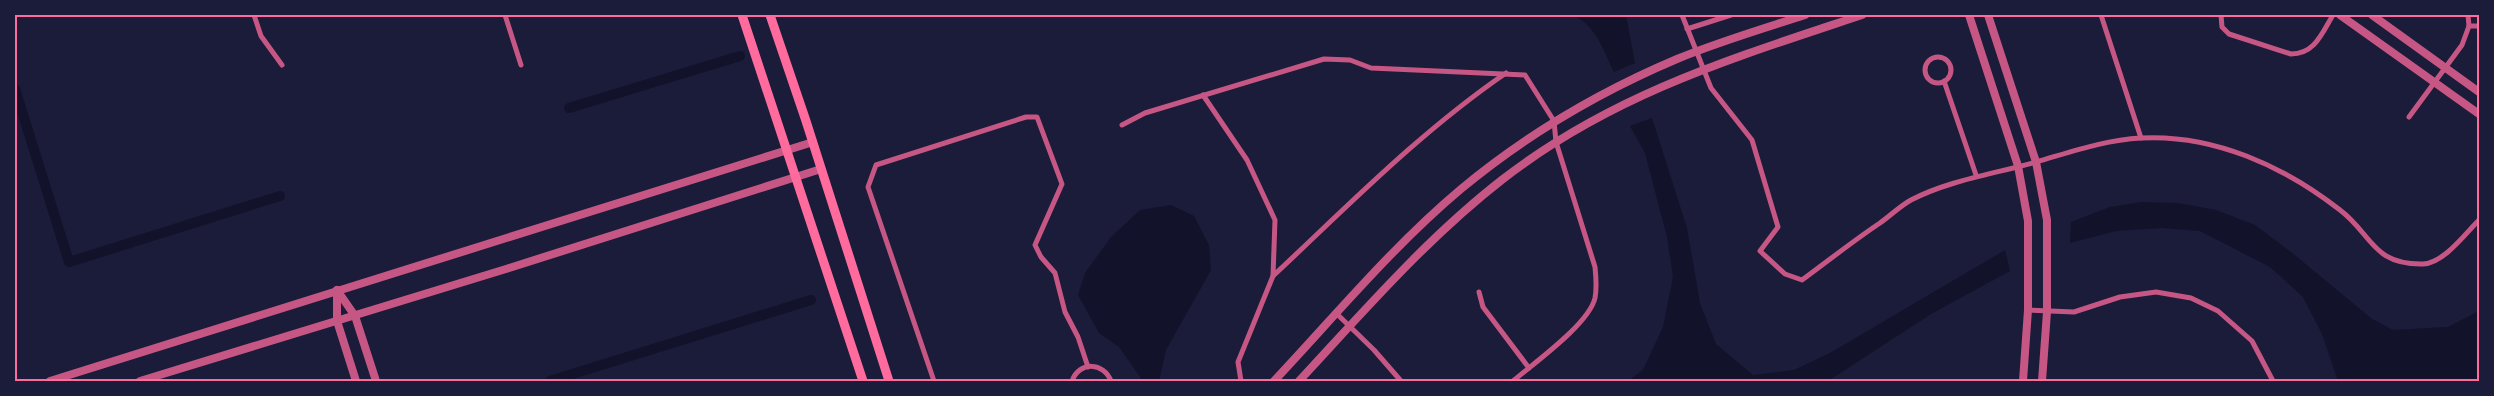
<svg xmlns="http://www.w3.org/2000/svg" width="2494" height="396" font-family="'Exo 2',sans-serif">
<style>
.water{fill:#12122b}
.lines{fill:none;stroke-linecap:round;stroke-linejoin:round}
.canal{stroke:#12122b;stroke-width:10}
.minor{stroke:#c65784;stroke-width:5}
.tertiary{stroke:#c65784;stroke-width:8}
.secondary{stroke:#ff6b9d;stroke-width:9}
.neatline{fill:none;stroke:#ff6b9d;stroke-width:2}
</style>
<rect width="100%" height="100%" fill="#1b1b3a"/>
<g class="water">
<path d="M1572 15H1626L1635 63 1614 72C1604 52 1595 23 1572 15Z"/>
<polygon points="1652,118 1687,228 1700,303 1716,344 1753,375 1794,370 1830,353 2005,250 2010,271 1931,314 1828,381 1628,381 1643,370 1663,327 1673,277 1667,237 1645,153 1630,126"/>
<polygon points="2141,202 2178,203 2216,210 2255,225 2291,252 2372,319 2393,330 2448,327 2479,311 2479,381 2338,381 2322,334 2303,297 2270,267 2200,231 2162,228 2116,231 2070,243 2071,222 2110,207"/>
<polygon points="1171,205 1194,216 1209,245 1211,270 1166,350 1159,381 1143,381 1119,347 1099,333 1078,295 1085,273 1111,237 1140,210"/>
</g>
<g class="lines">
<g class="canal">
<polyline points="15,89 69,262 280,196"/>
<polyline points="569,108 740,56"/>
<polyline points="550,381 811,300"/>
</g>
<g class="minor">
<polyline points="254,15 261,36 282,65"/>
<polyline points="505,15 521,65"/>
<path d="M1682 15 1711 88 1752 140 1778 227 1760 251 1785 274 1802 280C1828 261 1853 241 1880 223 1890 216 1900 206 1911 200 1950 180 1994 174 2036 162 2071 152 2104 140 2141 138 2213 134 2284 166 2340 210 2372 234 2372 265 2423 264 2444 263 2465 234 2479 220"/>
<polyline points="2101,15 2141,138"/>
<path d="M2221 15 2222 27 2229 34 2291 54C2315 54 2322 33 2333 15"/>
<polyline points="2469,26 2479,26"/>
<polyline points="1687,29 1731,15"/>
<circle cx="1938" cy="70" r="13"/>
<polyline points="1944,81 1976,175"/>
<polyline points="1203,95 1247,160 1275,220 1273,276 1238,362 1241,381"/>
<polyline points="2409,117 2462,45 2469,26 2468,15"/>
<path d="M1122 125 1145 113 1324 59 1350 60 1371 68 1525 75 1554 121 1556 142 1595 267C1596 277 1597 288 1595 298 1589 324 1534 363 1513 381"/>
<path d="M1273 276C1349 205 1420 132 1506 73"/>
<polyline points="1479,292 1483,307 1529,368"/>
<polyline points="2028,310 2074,312 2120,297 2156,292 2191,298 2218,311 2252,341 2273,381"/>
<polyline points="1337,314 1374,350 1401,381"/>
<polyline points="934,381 868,187 876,165 1026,117 1037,117 1062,184 1035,245 1041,257 1055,273 1065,312 1078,337 1088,367"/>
<path d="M1072 381C1079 361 1104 362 1111 381"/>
</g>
<g class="tertiary">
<polyline points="1969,15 2018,166 2028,221 2028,310 2023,381"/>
<polyline points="1988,15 2036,162 2047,220 2047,312 2042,381"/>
<polyline points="2340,15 2479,114"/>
<polyline points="2372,15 2479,92"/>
<polyline points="337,290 355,316 376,381"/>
<polyline points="337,290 337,321 356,381"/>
<polyline points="50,381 813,142"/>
<polyline points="140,381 506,269 821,169"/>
<path d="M1274 381C1335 316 1393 246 1461 189 1526 135 1599 92 1677 59 1718 42 1762 29 1805 15"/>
<path d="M1299 381C1364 311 1427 238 1503 179 1613 94 1733 58 1862 15"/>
</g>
<g class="secondary">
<polyline points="742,15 863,381"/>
<polyline points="770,15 806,121 889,381"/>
</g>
</g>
<rect width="2494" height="396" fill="none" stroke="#1b1b3a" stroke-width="32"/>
<rect x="16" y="16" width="2462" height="364" class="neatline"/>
</svg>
